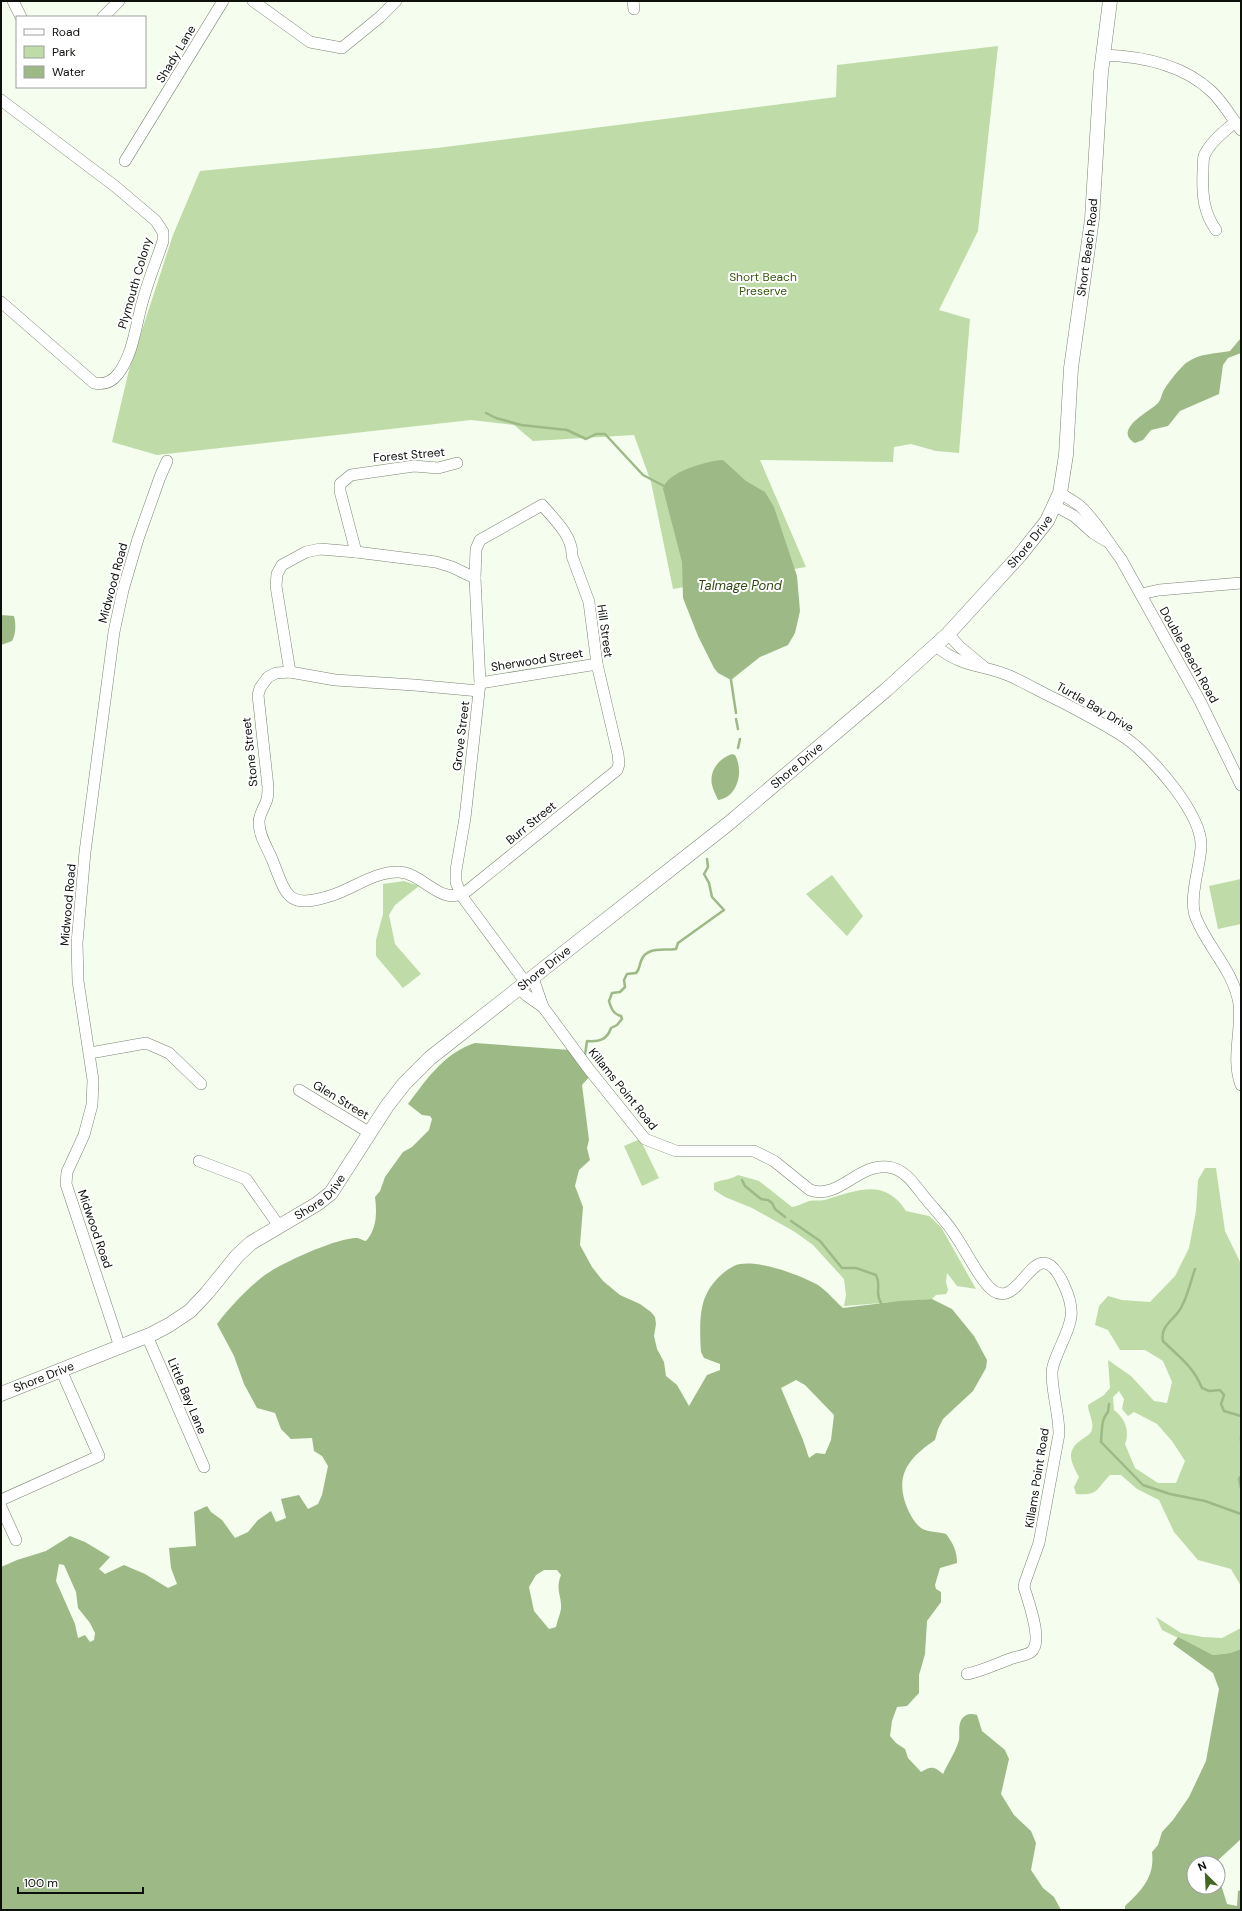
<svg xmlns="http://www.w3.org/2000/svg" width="1242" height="1911" font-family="'DM Sans',sans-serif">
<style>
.green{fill:#bfdca8;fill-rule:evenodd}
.water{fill:#9dba86;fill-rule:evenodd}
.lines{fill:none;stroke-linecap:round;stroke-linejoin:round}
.stream{stroke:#9dba86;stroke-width:2.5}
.minor-casing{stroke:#7c8376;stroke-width:12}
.major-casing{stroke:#7c8376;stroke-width:15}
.minor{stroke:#fff;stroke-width:11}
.major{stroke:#fff;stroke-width:14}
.labels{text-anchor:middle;stroke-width:4;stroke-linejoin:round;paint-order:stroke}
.street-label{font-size:12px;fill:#0c0f0a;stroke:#fff}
.park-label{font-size:12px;fill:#36580a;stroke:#fff}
.water-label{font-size:13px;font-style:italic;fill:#2d470f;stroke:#fff}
</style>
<rect width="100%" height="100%" fill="#f5fdee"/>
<g class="green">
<polygon points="998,46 978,231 939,310 970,319 959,453 936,451 911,444 894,447 893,462 760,460 806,567 673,589 651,482 634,435 533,441 514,425 471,420 157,455 112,442 129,370 173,235 200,171 437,148 836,97 837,65"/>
<polygon points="832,875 863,916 847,936 806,894"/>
<polygon points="1241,879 1241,924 1218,929 1209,886"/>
<polygon points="404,881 419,886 395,905 389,915 395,944 421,974 403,988 376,956 376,940 383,914 383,884"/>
<polygon points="640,1139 659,1178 642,1186 624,1146"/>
<path d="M1205 1168H1216L1225 1231 1241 1264V1586L1231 1569 1198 1560 1174 1532 1159 1500 1137 1489 1121 1475H1110C1096 1489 1099 1496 1076 1494L1074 1487 1079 1477C1070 1460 1065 1450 1084 1438 1088 1435 1091 1434 1092 1429 1094 1421 1088 1413 1088 1405L1104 1395 1110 1388 1108 1360 1131 1376 1154 1401 1167 1403 1172 1382 1163 1361 1145 1350H1120L1108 1330 1095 1325 1099 1306 1108 1296 1122 1300 1150 1302 1175 1276 1189 1248 1196 1211 1198 1180ZM1119 1391 1124 1399 1122 1409 1128 1416 1134 1412 1157 1424 1172 1441 1185 1461 1176 1483H1158L1135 1468 1125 1444C1130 1431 1125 1418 1114 1410L1113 1397Z"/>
<path d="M738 1175 759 1181 792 1207C798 1206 803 1203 809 1201 814 1200 820 1201 825 1200 856 1191 884 1177 906 1211L929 1216 941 1227 976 1289 957 1286 947 1273 946 1282 948 1290 946 1294 936 1295 932 1299 844 1306 846 1295 844 1279 813 1245 795 1232 752 1208 725 1197 714 1190V1183C722 1179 731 1180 738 1175Z"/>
<polygon points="1156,1617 1181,1633 1203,1637 1222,1638 1241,1628 1241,1649 1230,1653 1213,1655 1162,1630"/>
</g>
<g class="water">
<path d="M1241 338V353L1228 358 1223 365 1219 394 1180 411 1168 426 1151 430 1143 440 1135 443C1112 429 1151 411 1158 403 1161 400 1161 396 1163 392 1166 385 1180 368 1186 363 1200 353 1214 354 1230 351Z"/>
<path d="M723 460 746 481 765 492 774 507 797 576 800 611 795 633 788 645 760 657 731 680 718 673 714 668 698 636 683 598 682 562 663 489C666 472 707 461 723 460Z"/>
<path d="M1 615 14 616C16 624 16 634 12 641L1 645Z"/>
<path d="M732 754 735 755C744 771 738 797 718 800 716 795 713 790 712 785 709 771 719 758 732 754Z"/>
<path d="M475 1043 570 1050 590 1076 582 1085 589 1140 587 1148 590 1160 579 1170 575 1186 583 1207 580 1245 592 1267 603 1281 620 1295 640 1304 651 1312 655 1317 656 1324 654 1336 657 1349 664 1362 666 1376 677 1385 689 1406 707 1375 720 1370V1364L704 1358 701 1352C700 1336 699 1315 704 1300 709 1286 720 1273 734 1266 753 1257 800 1275 818 1285 827 1291 835 1301 843 1308L899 1301 932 1299 952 1309 974 1336 987 1360 986 1368 973 1391 943 1419 938 1429 935 1440C907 1459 893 1477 909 1512 912 1518 918 1528 925 1530 931 1532 939 1532 946 1534 953 1543 957 1551 957 1563L940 1568 935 1585 936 1589 941 1592V1602L927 1621 925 1654 919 1675V1693L907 1706 897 1707 892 1721 890 1736 896 1743 905 1749 908 1758 921 1772C931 1766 934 1766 943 1774 948 1763 956 1751 959 1740 960 1732 957 1721 965 1716 969 1713 973 1714 977 1715L982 1731 1005 1750 1009 1759 1001 1794 1014 1815 1031 1831 1036 1843 1031 1870 1043 1888 1054 1897 1061 1910H1V1567L17 1560 46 1551 70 1536 85 1542 110 1557 99 1569 105 1574 124 1565 145 1574 168 1588 177 1584 171 1568 169 1548 196 1546 194 1512 207 1506 211 1512 222 1520 235 1538 248 1532 258 1520 271 1511 276 1522 286 1518 281 1499 299 1495 308 1509 318 1504 322 1495 328 1466 322 1456 314 1451 312 1438 291 1439 281 1429 275 1413 257 1408 244 1384 234 1356 217 1324C230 1307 244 1292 261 1278 276 1265 338 1237 357 1238 360 1238 363 1241 366 1241 377 1229 377 1212 375 1197L380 1191 385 1177 403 1152 412 1147 429 1130 432 1119 430 1116 422 1115 408 1104C427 1079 444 1053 475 1043ZM796 1380 805 1385 834 1415 831 1440 825 1454 816 1453 809 1458 803 1440 781 1388ZM59 1564 64 1565 76 1592 78 1608 90 1623 95 1633 94 1640 90 1642 85 1635 78 1638 75 1624 56 1581ZM544 1570H557L561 1575C555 1590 562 1596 561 1609 560 1615 557 1621 556 1627L549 1629 534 1611 529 1587 536 1575Z"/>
<path d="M1178 1637 1213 1655 1230 1653 1241 1649V1839L1215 1863H1194V1887H1218V1875L1227 1904 1237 1906 1238 1891 1241 1890V1910H1125V1906C1142 1890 1155 1877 1152 1852L1158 1845 1162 1832 1173 1820 1189 1797 1206 1761 1219 1689 1213 1673 1173 1644Z"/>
</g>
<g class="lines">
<g class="stream">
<polyline points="486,413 496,418 521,425 567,430 586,439 596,434 605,434 643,475 664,486"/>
<polyline points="731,680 736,713"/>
<polyline points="736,719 738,729"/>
<polyline points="738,748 740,739"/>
<path d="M585 1055 587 1041C599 1042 607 1040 611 1028L617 1025 622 1019 621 1016C613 1014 611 1008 609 1001L612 993 620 992 625 987 624 980 627 974 636 973C640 969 639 966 641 961 646 946 663 951 676 949L678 943 724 910 712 897 709 883 704 874 708 867 707 859"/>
<polyline points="742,1180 745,1186 761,1199 768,1200 772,1203 775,1209 785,1217"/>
<path d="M791 1221 820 1241 842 1268H856L876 1275C882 1287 874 1291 881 1303"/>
<path d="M1195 1269C1190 1283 1187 1300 1179 1311 1172 1321 1160 1327 1163 1341 1179 1357 1193 1366 1202 1388L1209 1391 1220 1390 1224 1395 1221 1404 1224 1411 1241 1416"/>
<path d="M1109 1404 1108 1412C1101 1419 1102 1432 1101 1442L1143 1485 1170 1494 1205 1501 1241 1514"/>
<polyline points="1241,1436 1241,1441"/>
<polyline points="1241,1476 1239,1479 1241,1488"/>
</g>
<g class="minor-casing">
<g id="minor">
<polyline points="13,1 21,17"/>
<polyline points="253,1 310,42 342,48 380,17 396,1"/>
<polyline points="633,1 634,9"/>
<polyline points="103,17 119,1"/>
<path d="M1102 55C1141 56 1182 64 1211 91 1223 102 1231 117 1241 130"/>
<path d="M1 100 116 187 156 221 163 232V241C157 259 150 276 145 293 136 319 135 352 118 374 112 382 104 385 94 383L1 302"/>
<polyline points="125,161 223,1"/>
<path d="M1216 230C1203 212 1202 193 1203 171 1203 167 1203 160 1204 156 1210 142 1224 132 1235 122"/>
<path d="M1060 493C1067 498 1077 502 1083 509 1098 524 1108 542 1121 559L1200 701 1241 785"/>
<polyline points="1055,506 1074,516 1093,533 1106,541"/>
<polyline points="356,552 340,491 340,484 351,475 414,466 438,468 457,463"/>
<polyline points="1141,594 1159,590 1241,583"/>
<polyline points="948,634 960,647 984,667"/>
<path d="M936 646C962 668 982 664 1010 676 1028 684 1044 694 1062 702 1084 714 1107 725 1127 739 1152 757 1203 815 1201 847 1200 867 1188 900 1196 918 1208 948 1234 971 1239 1004 1242 1031 1231 1059 1241 1085"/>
<polyline points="290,672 276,586 277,574 282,565 306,552 320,549 356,552 436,562 452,567 475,578"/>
<polyline points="480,683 597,664"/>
<path d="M479 691 414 685 335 680 290 672 276 673 268 677 260 688 258 695 268 787C268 791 268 795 267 799 265 807 259 814 259 822 259 836 267 847 272 859 287 897 287 910 333 895 354 888 376 871 399 872 424 873 441 908 467 891L617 770 619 764 618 754 597 664 589 602 572 556C573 536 554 519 542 505L480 540 476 549 475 578 480 683 465 818 456 870V882L461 895 526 983"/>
<polyline points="533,978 543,1007"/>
<path d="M519 988 526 995 543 1007 588 1068 645 1139 676 1151H754L774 1161 810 1190C839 1200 858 1163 888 1167 906 1169 916 1187 926 1199 936 1211 947 1222 955 1235 965 1250 973 1266 984 1281 1019 1330 1033 1218 1064 1285 1077 1313 1071 1323 1059 1350 1056 1358 1052 1365 1052 1373 1052 1394 1059 1413 1059 1434L1039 1543 1025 1582 1024 1587C1028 1601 1044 1642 1031 1652 1025 1656 1017 1656 1010 1659 996 1664 982 1671 967 1674"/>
<polyline points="90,1053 146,1043 169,1053 201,1084"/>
<polyline points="299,1090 370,1133"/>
<polyline points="199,1161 246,1179 279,1226"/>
<polyline points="147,1336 204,1467"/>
<polyline points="120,1347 66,1184 67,1172 84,1135 92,1105 93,1080 78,981 77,943 85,852 114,632 123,590 138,539 160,477 167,461"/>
<polyline points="1,1500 99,1456 61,1370"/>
<polyline points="1,1507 16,1540"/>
</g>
</g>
<g class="major-casing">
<g id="major">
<path id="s1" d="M1 1394 152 1334 169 1325 190 1311 207 1293 237 1256 251 1243 317 1204 331 1193 387 1106 404 1084 430 1058 728 824 886 690 948 634 1020 555 1047 521 1060 493 1066 455 1071 368 1092 219 1101 72 1110 1"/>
</g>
</g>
<use href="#minor" class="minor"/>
<use href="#major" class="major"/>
</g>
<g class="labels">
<g class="street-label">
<text transform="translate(176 54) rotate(-59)" y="4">Shady Lane</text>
<text dy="4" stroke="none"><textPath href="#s1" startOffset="1659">Short Beach Road</textPath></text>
<text transform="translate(135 283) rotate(-74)" y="4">Plymouth Colony</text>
<text transform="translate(409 455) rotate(-5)" y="4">Forest Street</text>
<text dy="4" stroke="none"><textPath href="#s1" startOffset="1354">Shore Drive</textPath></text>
<text transform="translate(113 583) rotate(-75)" y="4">Midwood Road</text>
<text transform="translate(605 631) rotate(82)" y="4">Hill Street</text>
<text transform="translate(1189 655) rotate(61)" y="4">Double Beach Road</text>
<text transform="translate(537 660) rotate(-9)" y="4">Sherwood Street</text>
<text transform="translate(1095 707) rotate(30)" y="4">Turtle Bay Drive</text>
<text transform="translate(461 736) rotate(-83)" y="4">Grove Street</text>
<text transform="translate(250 752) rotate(-96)" y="4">Stone Street</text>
<text dy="4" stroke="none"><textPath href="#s1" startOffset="1030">Shore Drive</textPath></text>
<text transform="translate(531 823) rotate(-39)" y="4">Burr Street</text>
<text transform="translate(68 905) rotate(-85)" y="4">Midwood Road</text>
<text dy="4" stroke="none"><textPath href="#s1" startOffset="706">Shore Drive</textPath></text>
<text transform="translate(623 1089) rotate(51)" y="4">Killams Point Road</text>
<text transform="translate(341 1100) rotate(31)" y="4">Glen Street</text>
<text dy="4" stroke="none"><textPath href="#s1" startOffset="382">Shore Drive</textPath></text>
<text transform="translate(95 1229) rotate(71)" y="4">Midwood Road</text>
<text dy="4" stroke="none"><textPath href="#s1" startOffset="46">Shore Drive</textPath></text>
<text transform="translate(187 1396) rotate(67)" y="4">Little Bay Lane</text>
<text transform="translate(1037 1478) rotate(-81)" y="4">Killams Point Road</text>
</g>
<g class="park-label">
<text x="763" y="281">Short Beach<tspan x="763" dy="14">Preserve</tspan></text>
</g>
<g class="water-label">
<text x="740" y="590">Talmage Pond</text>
</g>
</g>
<rect width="1242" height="1911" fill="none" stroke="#0c0f0a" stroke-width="4"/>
<rect x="16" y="16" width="130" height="72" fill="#ffffff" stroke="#9e9f9d"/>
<rect x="24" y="29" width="20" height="6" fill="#ffffff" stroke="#9e9f9d"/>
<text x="52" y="36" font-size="12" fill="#0c0f0a">Road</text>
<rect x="24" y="46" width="20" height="12" fill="#bfdca8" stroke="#9e9f9d"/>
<text x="52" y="56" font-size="12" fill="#0c0f0a">Park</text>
<rect x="24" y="66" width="20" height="12" fill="#9dba86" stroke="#9e9f9d"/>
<text x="52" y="76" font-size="12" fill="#0c0f0a">Water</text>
<g transform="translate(1206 1875) rotate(336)"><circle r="19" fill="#ffffff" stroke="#9e9f9d"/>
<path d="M0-3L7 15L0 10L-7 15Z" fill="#456820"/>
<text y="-6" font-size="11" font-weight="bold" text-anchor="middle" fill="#0c0f0a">N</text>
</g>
<path d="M18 1887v6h125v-6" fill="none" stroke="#0c0f0a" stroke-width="2"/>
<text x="24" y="1887" font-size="12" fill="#0c0f0a" stroke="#ffffff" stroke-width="3" paint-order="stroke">100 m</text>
</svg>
